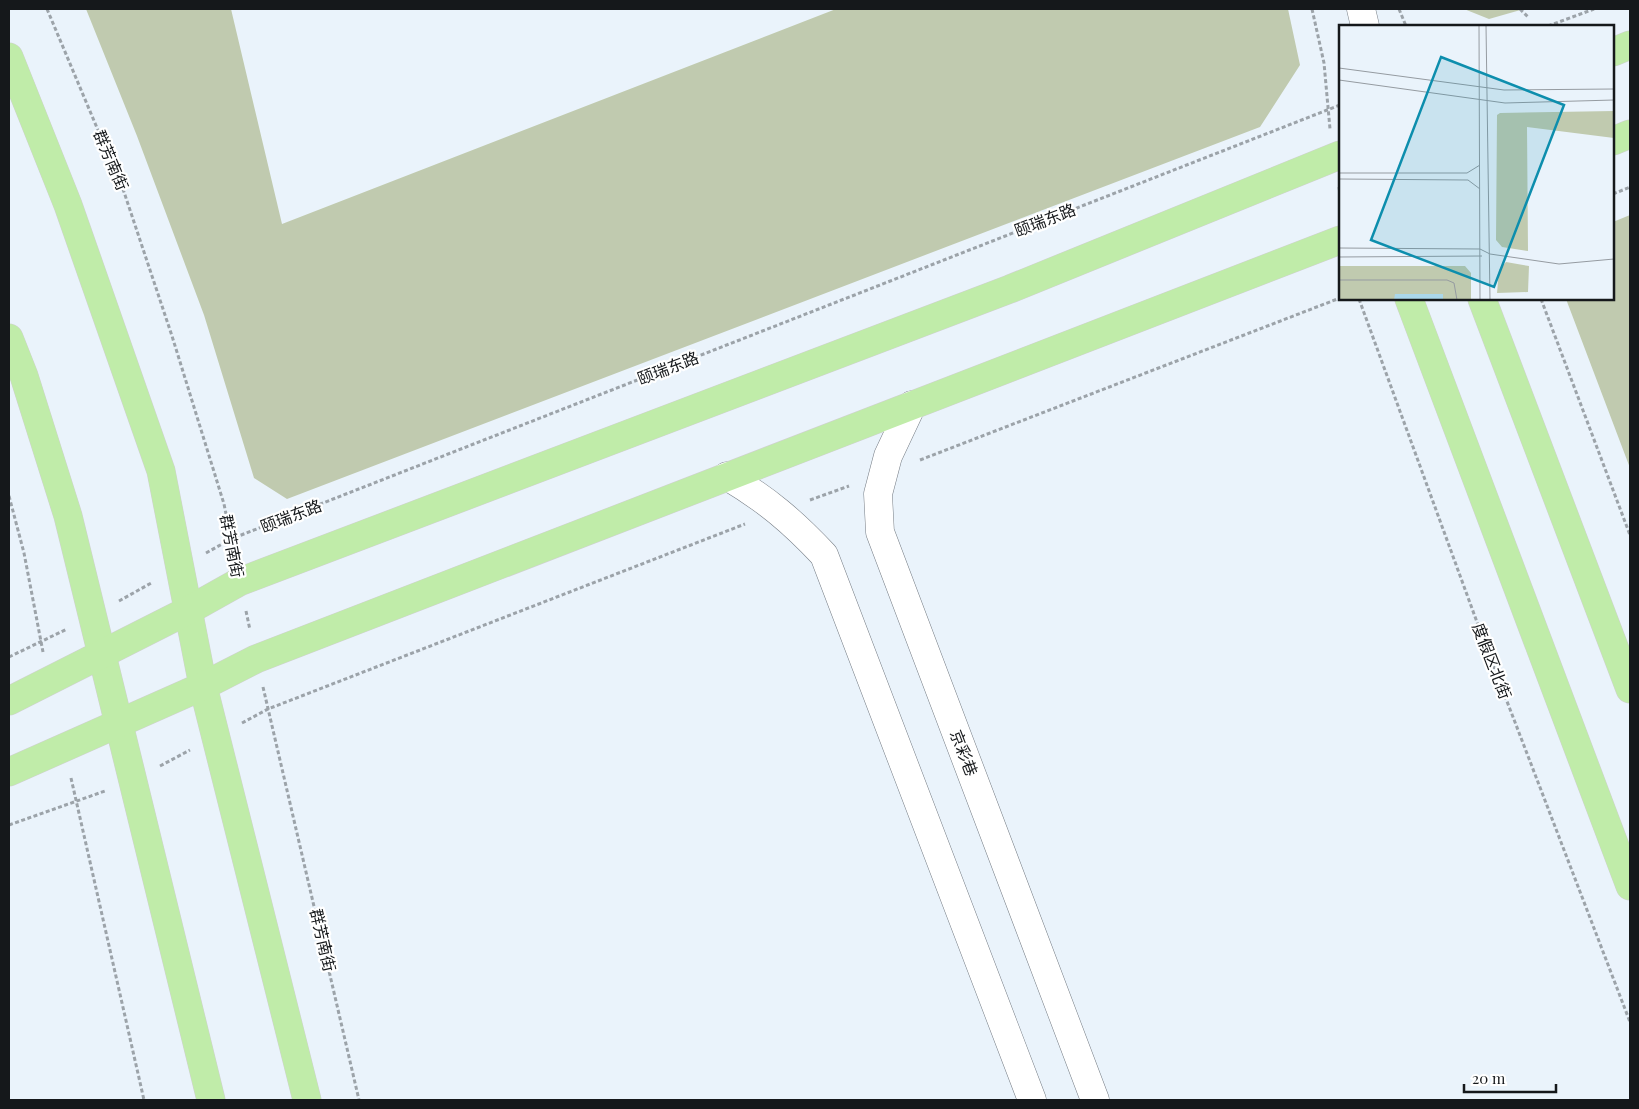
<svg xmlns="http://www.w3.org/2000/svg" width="1639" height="1109" font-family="'Playfair Display','Noto Sans SC',serif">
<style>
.green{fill:#c0caaf}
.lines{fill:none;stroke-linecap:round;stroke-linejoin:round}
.minor-casing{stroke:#757c84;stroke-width:29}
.major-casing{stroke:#d0d1d1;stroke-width:29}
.path{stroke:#9ca3a9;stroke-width:3;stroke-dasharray:4 2.5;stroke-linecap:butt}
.minor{stroke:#fff;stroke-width:28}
.major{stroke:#c0eca9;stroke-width:28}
.labels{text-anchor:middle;stroke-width:4.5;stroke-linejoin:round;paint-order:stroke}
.street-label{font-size:16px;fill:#15181b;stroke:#fff}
.inset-road{fill:none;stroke:#959ba1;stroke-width:1}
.view{fill:#0d8ead;fill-opacity:0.15;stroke:#0d8ead;stroke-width:2.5}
.inset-edge{fill:none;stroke:#15181b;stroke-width:2.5}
</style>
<rect width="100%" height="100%" fill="#eaf3fb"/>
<g class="green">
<polygon points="86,9 231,9 282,224 836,9 1288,9 1300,65 1260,127 287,499 254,478 204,315 137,136"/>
<polygon points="1464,9 1524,9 1489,19"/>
<polygon points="1630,215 1630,468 1566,299 1613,299 1613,222"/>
</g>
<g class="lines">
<g class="minor-casing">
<g id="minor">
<polyline points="1361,9 1365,26"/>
<polyline points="912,405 888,456 878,494 880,532 1095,1100"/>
<path d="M727 476C767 500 792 521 824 555L1032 1100"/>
</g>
</g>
<g class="major-casing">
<g id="major">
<polyline points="1613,52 1630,45"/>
<polyline points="9,57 68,205 161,471 203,686 307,1100"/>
<polyline points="1613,141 1630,134"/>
<polyline points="1409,299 1630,886"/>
<polyline points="1482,299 1630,689"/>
<polyline points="9,338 24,376 68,516 211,1100"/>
<polyline points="9,701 189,610 239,582 1010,289 1340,155"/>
<polyline points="9,772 203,686 256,659 1340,240"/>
</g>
</g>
<g class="path">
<polyline points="47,9 124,192 172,336 224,504 234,554"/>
<polyline points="1312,9 1324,63 1330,129"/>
<polyline points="1399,9 1406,26"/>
<polyline points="1520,9 1529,18"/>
<polyline points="1548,26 1594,9"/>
<polyline points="1339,187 1340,194"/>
<polyline points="1613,194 1630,187"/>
<polyline points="1359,299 1485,644 1630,1022"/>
<polyline points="1541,299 1630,535"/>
<polyline points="920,460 1340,298"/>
<polyline points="9,496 24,553 43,652"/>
<polyline points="810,500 849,486"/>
<polyline points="206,553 231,539 1340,105"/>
<polyline points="119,601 153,582"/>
<polyline points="246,611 250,630"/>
<polyline points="9,657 67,629"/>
<polyline points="263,687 359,1100"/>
<polyline points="242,723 268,709 745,524"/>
<polyline points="160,766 190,750"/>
<polyline points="71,778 144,1100"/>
<polyline points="9,825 105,791"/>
</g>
<use href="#minor" class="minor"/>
<use href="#major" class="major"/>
</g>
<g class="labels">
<g class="street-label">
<text transform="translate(111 160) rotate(67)" y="6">群芳南街</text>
<text transform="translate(1045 220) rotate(-21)" y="6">颐瑞东路</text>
<text transform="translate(668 368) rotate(-21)" y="6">颐瑞东路</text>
<text transform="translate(291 516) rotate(-21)" y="6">颐瑞东路</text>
<text transform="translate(232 546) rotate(79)" y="6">群芳南街</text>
<text transform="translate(1492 661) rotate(69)" y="6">度假区北街</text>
<text transform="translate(964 753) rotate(69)" y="6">京彩巷</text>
<text transform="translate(323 940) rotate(77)" y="6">群芳南街</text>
</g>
</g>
<g transform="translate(1339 25)">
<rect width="275" height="275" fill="#eaf3fb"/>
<path d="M275 86V113L188 102 189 226 163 222 157 215 158 90 161 88ZM167 237 190 241 189 267 158 268 160 245ZM0 241H126L132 248V275H0Z" fill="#c0caaf"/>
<path d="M56 269H104V275H55Z" fill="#aad7ea"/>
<path class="inset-road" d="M140 0 141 275M147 0 151 275M0 43 165 65 275 64M0 55 166 78 275 75M0 148H128L141 140M0 154 129 155 141 164M0 223 141 224 151 229M151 229 220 239 275 234M0 232 143 231M0 255H108L115 258 118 275"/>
<path class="view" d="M102 32 225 80 155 262 32 215Z"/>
<rect width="275" height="275" class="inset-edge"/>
</g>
<rect width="1639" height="1109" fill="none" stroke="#15181b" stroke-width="20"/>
<path d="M1464 1084v8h92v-8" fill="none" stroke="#15181b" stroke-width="2.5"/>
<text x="1472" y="1084" font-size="15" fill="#15181b" stroke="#ffffff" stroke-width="4" paint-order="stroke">20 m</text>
</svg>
